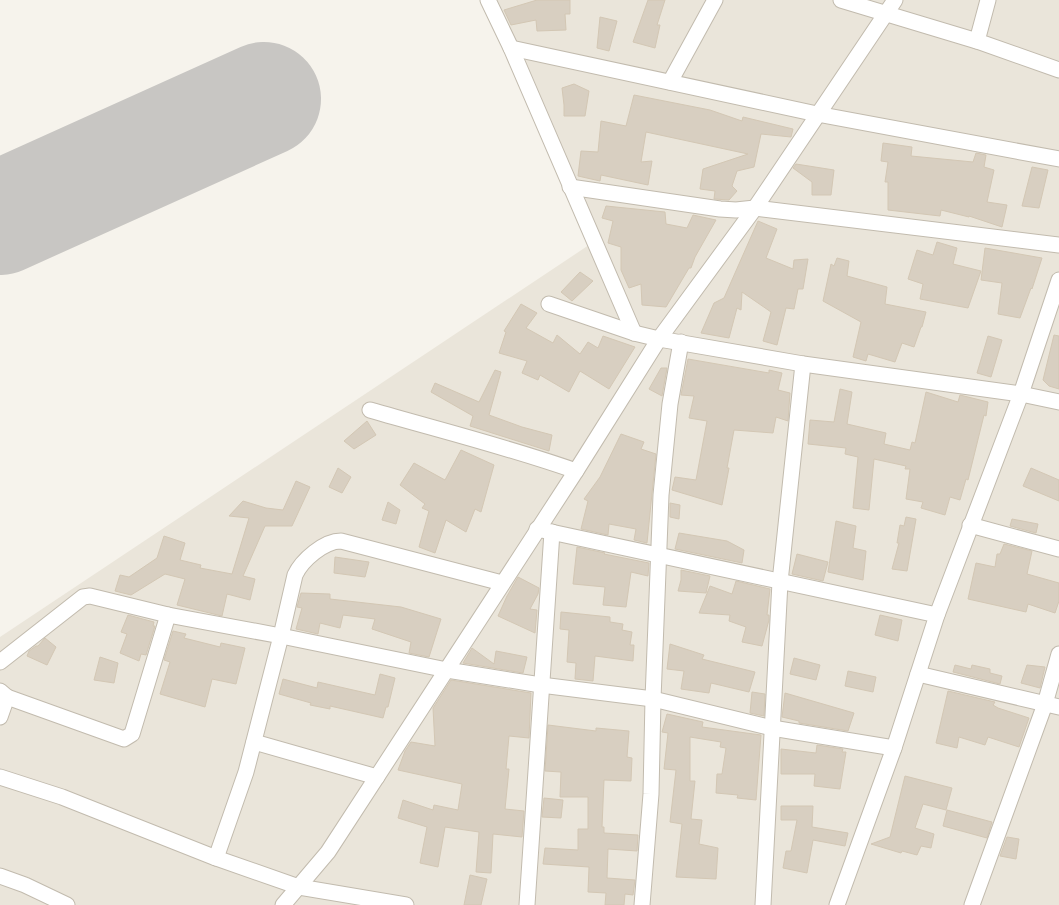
<svg xmlns="http://www.w3.org/2000/svg" width="1059" height="905" font-family="Helvetica,sans-serif">
<style>
.residential{fill:#eae5da}
.lines{fill:none;stroke-linecap:round;stroke-linejoin:round}
.runway{stroke:#c8c6c3;stroke-width:114}
.building{fill:#d8cfc1;stroke:#d3c7b4}
.minor-casing{stroke:#c2bbae;stroke-width:17}
.minor{stroke:#fff;stroke-width:15}
</style>
<rect width="100%" height="100%" fill="#f6f3ec"/>
<polygon class="residential" points="492,0 1059,0 1059,905 0,905 0,637 598,239"/>
<g class="lines">
<polyline class="runway" points="0,218 264,99"/>
</g>
<g class="building">
<polygon points="537,0 570,0 570,14 565,14 566,30 537,31 536,20 511,25 504,10"/>
<polygon points="648,0 665,0 657,25 660,25 655,48 633,42"/>
<polygon points="600,17 617,21 609,51 597,48"/>
<polygon points="574,84 589,91 585,116 564,116 564,105 562,88"/>
<polygon points="634,95 710,110 742,121 743,117 793,129 791,137 761,134 754,167 737,171 732,186 737,191 729,200 714,199 715,191 700,189 703,169 748,154 646,132 641,162 652,161 648,185 601,175 600,181 578,176 581,151 598,152 601,121 626,126"/>
<polygon points="883,143 912,147 911,156 973,162 976,153 986,155 984,167 994,170 987,202 1007,205 1002,227 969,216 969,217 941,210 940,216 888,210 888,182 885,182 888,162 881,161"/>
<polygon points="796,164 834,170 831,195 812,195 812,182 793,168"/>
<polygon points="1032,167 1048,170 1039,208 1022,206"/>
<polygon points="606,206 665,212 666,224 687,228 693,215 716,220 695,257 691,268 689,268 666,307 642,305 641,284 629,288 621,270 621,247 608,243 613,221 602,218"/>
<polygon points="758,221 777,229 766,258 793,269 794,260 808,259 803,289 798,289 794,309 786,308 777,345 763,341 771,312 742,292 741,310 737,308 729,338 701,333 714,303 724,298"/>
<polygon points="937,242 957,248 953,264 981,271 968,308 920,299 923,284 908,279 917,250 933,255"/>
<polygon points="985,248 1042,258 1032,289 1031,288 1020,318 998,314 1002,283 981,280"/>
<polygon points="837,258 849,261 847,276 887,287 885,304 926,312 922,327 921,327 914,347 902,343 895,362 868,354 866,361 853,357 861,322 823,301 831,264 834,266"/>
<polygon points="580,272 593,281 572,301 561,292"/>
<polygon points="521,304 537,313 526,328 553,343 557,335 580,354 588,342 598,348 603,336 635,347 609,389 580,371 569,392 540,375 538,380 522,373 527,361 499,353 506,332 504,331"/>
<polygon points="1054,335 1059,336 1059,389 1049,386 1043,380"/>
<polygon points="988,336 1002,340 991,377 977,373"/>
<polygon points="688,359 769,373 769,370 782,373 778,390 790,393 788,421 776,417 773,433 734,430 727,468 729,468 722,505 672,490 675,477 696,480 707,421 689,418 694,396 681,395"/>
<polygon points="661,368 667,368 662,396 649,389"/>
<polygon points="495,370 501,372 489,415 522,427 552,435 549,451 470,426 473,416 431,392 435,383 479,402"/>
<polygon points="840,389 852,392 847,424 886,433 884,444 910,450 912,442 915,443 926,392 958,402 960,395 988,402 986,416 984,415 968,480 966,479 960,500 950,497 945,515 921,508 923,502 906,499 910,469 905,469 906,466 874,459 869,510 853,508 858,457 845,454 846,448 808,444 810,420 834,422"/>
<polygon points="367,421 376,435 354,449 344,441"/>
<polygon points="621,434 644,442 641,449 656,454 647,543 634,540 636,529 609,524 608,535 581,529 588,501 584,499 600,477"/>
<polygon points="461,450 494,465 481,512 475,509 466,532 446,520 435,553 419,547 429,511 422,508 425,504 400,485 414,463 445,480"/>
<polygon points="338,468 351,477 342,493 329,487"/>
<polygon points="1031,468 1059,480 1059,501 1023,486"/>
<polygon points="296,481 310,487 292,526 265,526 243,576 255,579 250,600 227,594 222,616 177,605 185,579 165,574 131,595 115,591 120,575 129,577 157,558 164,536 185,543 180,560 201,565 200,568 232,574 249,518 229,516 243,501 266,508 283,510"/>
<polygon points="388,502 400,510 396,524 382,520"/>
<polygon points="670,503 680,505 679,519 670,517"/>
<polygon points="906,517 916,519 907,571 892,569 899,543 897,543 900,525 904,526"/>
<polygon points="1012,519 1038,524 1036,533 1010,526"/>
<polygon points="836,521 856,526 853,548 866,551 863,580 828,572"/>
<polygon points="679,533 727,541 744,550 742,563 675,549"/>
<polygon points="1004,544 1032,551 1027,574 1059,583 1059,601 1055,613 1028,604 1026,612 968,599 976,563 995,567 997,554 1000,554"/>
<polygon points="577,547 605,553 604,554 649,563 648,576 631,572 626,607 603,605 605,587 573,584"/>
<polygon points="797,554 828,562 823,581 792,574"/>
<polygon points="335,557 369,562 365,577 334,573"/>
<polygon points="681,570 710,576 706,593 678,591 681,580"/>
<polygon points="518,577 539,588 538,594 530,609 537,610 535,633 498,616 507,596"/>
<polygon points="736,581 770,589 767,615 769,615 769,620 762,646 742,642 746,627 729,621 730,615 699,613 710,586 732,594"/>
<polygon points="301,593 330,594 330,599 401,607 441,619 429,657 409,653 411,642 372,629 375,619 343,615 340,628 320,623 318,634 296,629 302,608 297,607"/>
<polygon points="561,612 610,617 610,622 623,624 622,630 632,632 630,645 634,645 633,661 595,656 593,681 575,679 576,663 567,662 569,630 560,629"/>
<polygon points="128,615 154,622 153,626 155,626 146,655 141,654 139,661 120,653 127,634 121,632"/>
<polygon points="880,615 902,620 898,641 875,635"/>
<polygon points="173,631 186,634 184,638 220,647 221,643 245,648 236,684 212,679 205,707 160,694 170,662 164,660"/>
<polygon points="45,638 56,647 47,665 27,656 29,651 36,646 38,646"/>
<polygon points="670,644 704,655 702,659 755,672 749,692 711,683 709,693 681,689 684,671 667,669"/>
<polygon points="472,648 494,664 496,651 527,657 523,673 463,663"/>
<polygon points="100,657 118,663 114,683 94,680"/>
<polygon points="794,658 820,665 816,680 790,674"/>
<polygon points="955,665 971,669 972,665 990,669 990,673 1002,676 1000,684 953,672"/>
<polygon points="1027,665 1045,667 1040,688 1021,683"/>
<polygon points="848,671 876,677 873,692 845,686"/>
<polygon points="380,674 395,678 388,707 386,707 383,718 330,706 330,709 310,705 311,703 279,694 283,679 317,688 318,682 375,695"/>
<polygon points="451,680 531,693 529,738 509,736 506,769 509,769 505,809 524,811 522,837 493,834 491,873 476,872 479,832 445,827 438,867 420,863 427,827 398,818 403,800 433,810 434,805 458,810 462,784 398,770 405,751 411,742 435,746 433,708"/>
<polygon points="948,691 995,702 993,705 998,708 1029,718 1019,747 988,737 985,745 959,737 957,748 936,743"/>
<polygon points="752,692 765,694 764,716 750,713"/>
<polygon points="785,693 854,713 848,731 799,723 799,721 782,717"/>
<polygon points="667,714 703,722 702,727 761,735 756,800 737,798 738,795 716,793 717,774 722,774 726,748 720,747 721,742 690,737 690,781 695,781 691,819 702,820 699,844 718,848 716,879 676,877 682,824 670,822 676,770 664,769 668,733 662,732"/>
<polygon points="548,725 596,731 596,728 629,731 627,757 632,758 631,781 604,780 602,827 604,827 604,833 638,835 637,851 608,849 607,878 635,880 633,895 625,894 624,905 605,905 606,893 588,892 589,867 543,864 545,848 578,850 578,829 588,829 588,797 560,797 561,772 545,771"/>
<polygon points="817,745 843,749 842,752 846,752 840,789 814,786 815,774 781,774 781,749 816,753"/>
<polygon points="905,776 952,788 946,810 923,804 915,828 934,834 931,848 921,846 917,855 902,851 901,853 871,844 890,837"/>
<polygon points="544,798 563,800 561,818 542,817"/>
<polygon points="781,806 813,806 812,827 848,833 845,846 813,840 807,873 783,868 786,851 791,851 797,820 781,820"/>
<polygon points="947,810 992,822 987,838 943,826"/>
<polygon points="1007,837 1019,839 1016,859 1000,856"/>
<polygon points="470,875 487,879 481,905 464,905"/>
</g>
<g class="lines">
<g class="minor-casing">
<g id="minor">
<polyline points="488,0 511,48 634,333"/>
<polyline points="841,0 977,41 1059,70"/>
<polyline points="977,41 988,0"/>
<polyline points="511,48 817,114 1059,159"/>
<polyline points="670,82 715,0"/>
<polyline points="570,187 720,209 736,210 755,208 1059,245"/>
<polyline points="549,304 634,333 659,339 803,364 1021,394 1059,402"/>
<path d="M370 410C439 430 508 447 576 471"/>
<polyline points="970,525 1059,549"/>
<polyline points="537,529 937,615"/>
<polyline points="0,662 83,597 90,596 168,615 281,636 447,670 541,685 653,699 772,728 894,748"/>
<polyline points="918,674 1059,707"/>
<polyline points="0,691 7,697 0,717"/>
<polyline points="7,697 124,739 132,734 168,615"/>
<polyline points="254,742 377,777"/>
<polyline points="0,777 62,797 216,858 299,887 406,905"/>
<path d="M216 858 246 772 281 636 295 575C302 560 324 541 341 541L502 583"/>
<polyline points="0,876 25,885 67,905"/>
<polyline points="283,905 328,852 576,471 659,339 755,208 895,0"/>
<polyline points="527,905 552,532"/>
<polyline points="642,905 651,794 653,699 661,495 670,404 681,342"/>
<polyline points="763,905 780,582 803,364"/>
<polyline points="837,905 894,748 937,615 1021,394 1059,280"/>
<polyline points="972,905 1045,704 1059,654"/>
</g>
</g>
<use href="#minor" class="minor"/>
</g>
</svg>
